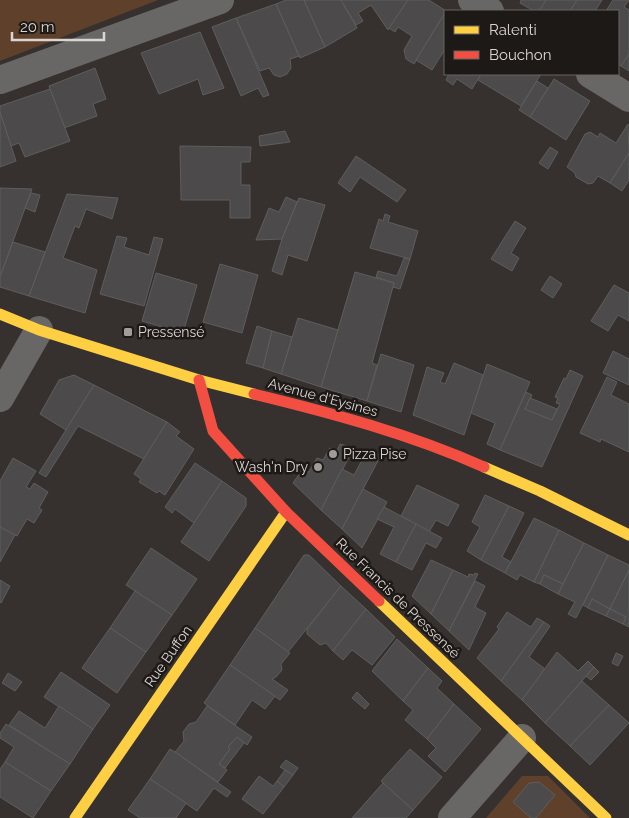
<svg xmlns="http://www.w3.org/2000/svg" width="629" height="818" font-family="Raleway,sans-serif">
<style>
.green{fill:#5f412b}
.building{fill:#4c4a4a;stroke:#5e5e5e}
.lines{fill:none;stroke-linecap:round;stroke-linejoin:round}
.street{stroke:#696765;stroke-width:28}
.slow{stroke:#ffcf43;stroke-width:11}
.jam{stroke:#f24e42;stroke-width:11}
.poi-dot{fill:#a19c98;stroke:#1d1916;stroke-width:2}
.labels{text-anchor:middle;stroke-width:5;stroke-linejoin:round;paint-order:stroke}
.poi-label{font-size:14px;fill:#dbd5d1;stroke:#1d1916;text-anchor:start}
.street-label{font-size:14px;fill:#dbd5d1;stroke:#1d1916}
</style>
<rect width="100%" height="100%" fill="#36312e"/>
<g class="green">
<polygon points="0,0 158,0 0,61"/>
<polygon points="522,776 548,776 590,818 486,818"/>
</g>
<g class="building">
<polygon points="286,0 304,0 325,47 300,58 276,4"/>
<polygon points="304,0 341,0 357,28 325,47"/>
<polygon points="341,0 408,0 388,30 371,5 358,13 363,21 356,25"/>
<polygon points="408,0 429,0 446,11 414,64 406,59 404,50 412,36 398,27 395,32 389,28"/>
<polygon points="521,0 546,0 539,11 534,11 520,3"/>
<polygon points="546,0 577,0 570,11 539,11"/>
<polygon points="577,0 602,0 595,11 570,11"/>
<polygon points="613,0 629,0 624,7 629,10 629,54 621,66 618,64 618,11 606,11"/>
<polygon points="276,4 299,56 290,59 291,68 287,74 280,77 274,75 269,68 260,71 236,18"/>
<polygon points="445,13 445,49 432,70 416,60"/>
<polygon points="236,18 269,95 263,97 258,88 241,96 212,27"/>
<polygon points="200,32 224,88 203,95 198,79 159,94 141,53"/>
<polygon points="629,54 629,71 621,66"/>
<polygon points="95,68 106,99 93,104 97,116 64,128 49,86"/>
<polygon points="449,74 481,74 472,89 457,79 453,85 446,80"/>
<polygon points="481,74 541,74 521,106 478,80"/>
<polygon points="554,79 590,101 566,140 530,117"/>
<polygon points="537,81 548,88 530,117 519,110"/>
<polygon points="50,89 70,141 25,157 19,143 11,146 0,112 0,106"/>
<polygon points="0,112 16,161 0,167"/>
<polygon points="628,124 629,153 610,183 598,176 593,183 588,184 576,177 575,173 567,167 585,134 590,132 598,137 600,133 616,143"/>
<polygon points="285,131 290,142 260,146 259,136"/>
<polygon points="180,146 251,147 250,162 241,162 241,185 250,185 250,218 230,218 230,200 181,200"/>
<polygon points="550,147 558,152 548,169 539,163"/>
<polygon points="629,153 629,180 622,191 610,183"/>
<polygon points="356,156 406,190 397,202 360,177 350,192 338,183"/>
<polygon points="0,188 32,189 0,277"/>
<polygon points="31,193 40,195 35,212 25,208"/>
<polygon points="67,194 118,198 112,219 86,209 79,228 75,226 63,258 97,270 85,313 29,296"/>
<polygon points="286,197 297,202 282,239 256,240 269,208 279,212"/>
<polygon points="299,198 325,205 307,261 288,255 282,275 272,271 282,239"/>
<polygon points="385,214 390,216 388,222 418,231 410,259 370,248 379,219 383,221"/>
<polygon points="515,221 526,228 511,253 519,258 512,271 491,259"/>
<polygon points="117,236 127,238 124,247 149,255 154,237 163,239 144,306 100,294"/>
<polygon points="13,242 45,252 29,296 0,287 0,277"/>
<polygon points="404,258 410,259 400,289 393,287 394,283 376,277 378,271 397,276"/>
<polygon points="220,264 258,275 242,333 203,322"/>
<polygon points="355,272 394,283 372,363 377,365 367,401 321,387"/>
<polygon points="156,273 197,285 183,333 142,321"/>
<polygon points="550,276 562,284 553,298 541,290"/>
<polygon points="614,285 629,293 629,321 618,315 608,331 591,321"/>
<polygon points="298,318 338,330 321,387 281,374"/>
<polygon points="257,326 272,331 263,368 246,363"/>
<polygon points="272,331 292,337 281,374 263,368"/>
<polygon points="613,351 629,359 629,385 603,373"/>
<polygon points="381,354 414,365 401,412 367,401"/>
<polygon points="454,363 483,375 464,435 413,415 427,367 444,373 440,382 445,384"/>
<polygon points="487,364 530,382 500,450 487,444 495,423 471,413"/>
<polygon points="570,370 583,376 542,467 500,450 526,392 532,395 525,409 552,420 560,404 556,403 558,398 555,397 564,378 566,379"/>
<polygon points="74,375 94,385 66,430 40,414 59,380"/>
<polygon points="607,377 617,382 611,395 629,404 629,452 601,439 600,442 580,433"/>
<polygon points="94,385 167,422 144,459 78,426 46,477 39,473"/>
<polygon points="530,398 557,409 552,420 525,409"/>
<polygon points="167,422 180,432 176,436 194,449 165,495 159,491 157,493 139,482 141,479 134,474"/>
<polygon points="340,444 354,448 321,510 293,483 303,469 309,472 317,458 323,460 330,448 337,451"/>
<polygon points="367,451 381,455 342,529 321,510 342,469 354,475"/>
<polygon points="13,458 36,471 26,487 30,489 34,483 48,492 39,508 42,510 34,523 27,519 17,536 0,527 0,481"/>
<polygon points="195,463 222,481 194,523 175,509 172,513 165,507"/>
<polygon points="222,481 246,498 246,506 209,561 181,542"/>
<polygon points="417,485 459,505 448,526 436,520 429,532 401,516"/>
<polygon points="363,489 387,502 362,548 342,529"/>
<polygon points="485,495 509,506 481,560 467,551 480,527 472,522"/>
<polygon points="509,506 524,513 502,557 511,562 505,573 481,560"/>
<polygon points="384,507 416,524 396,562 380,554 394,527 377,519"/>
<polygon points="534,518 559,530 534,582 520,575 517,580 505,573"/>
<polygon points="416,524 442,538 436,548 426,543 412,570 396,562"/>
<polygon points="0,527 15,535 0,562"/>
<polygon points="559,530 584,543 563,584 544,575 540,584 534,582"/>
<polygon points="584,543 608,555 576,618 568,614 575,602 558,594"/>
<polygon points="151,548 197,579 172,615 126,585"/>
<polygon points="304,555 309,555 341,586 288,652 255,628"/>
<polygon points="608,555 629,565 629,570 610,609 592,599 588,608 583,605"/>
<polygon points="431,560 453,570 431,614 412,596"/>
<polygon points="453,570 468,577 469,574 474,575 475,573 478,574 449,631 431,614"/>
<polygon points="629,570 629,627 623,624 626,617 610,609"/>
<polygon points="544,575 563,584 558,594 540,584"/>
<polygon points="0,580 10,586 1,603 0,602"/>
<polygon points="475,581 485,586 475,607 486,613 469,650 449,631"/>
<polygon points="341,586 366,609 333,651 326,643 320,645 307,634 307,629"/>
<polygon points="135,591 172,615 146,652 110,628"/>
<polygon points="592,599 610,609 606,616 588,608"/>
<polygon points="366,609 395,637 372,665 352,650 343,660 333,651"/>
<polygon points="610,609 626,617 623,624 606,616"/>
<polygon points="507,612 531,627 537,618 544,622 501,681 477,658 499,629 497,627"/>
<polygon points="544,622 550,626 529,657 545,669 522,700 501,681"/>
<polygon points="110,628 146,652 117,693 82,668"/>
<polygon points="255,628 290,653 281,664 282,670 276,677 272,679 288,690 280,700 230,665"/>
<polygon points="397,639 428,668 403,701 372,671"/>
<polygon points="557,652 578,671 588,661 594,667 545,723 522,700"/>
<polygon points="616,653 623,656 618,666 612,663"/>
<polygon points="230,665 275,696 265,709 252,700 235,725 204,703"/>
<polygon points="594,667 599,672 591,680 586,676"/>
<polygon points="428,668 442,681 437,688 454,704 427,739 405,720 413,710 403,701"/>
<polygon points="61,672 110,705 93,729 44,697"/>
<polygon points="8,673 22,682 15,691 2,683"/>
<polygon points="582,681 609,705 570,746 545,723"/>
<polygon points="357,692 369,704 365,709 352,698"/>
<polygon points="454,704 481,729 445,772 428,756 436,748 427,739"/>
<polygon points="609,705 629,723 590,765 570,746"/>
<polygon points="59,706 93,729 70,764 9,725 19,711 45,728"/>
<polygon points="207,706 252,737 247,745 237,737 228,747 230,749 219,764 227,770 218,782 175,752 184,741 183,732 189,724 196,722"/>
<polygon points="6,724 70,764 51,791 5,762 14,747 0,738 0,733"/>
<polygon points="237,737 244,743 225,768 219,764 230,749 228,747"/>
<polygon points="170,749 175,752 231,792 227,797 214,788 197,811 150,779"/>
<polygon points="410,749 442,777 413,810 381,781"/>
<polygon points="286,760 298,768 293,775 280,767"/>
<polygon points="5,762 51,791 33,818 0,797 0,769"/>
<polygon points="285,770 293,775 284,787 277,781"/>
<polygon points="259,776 273,786 277,781 284,787 263,814 242,799"/>
<polygon points="150,779 186,803 176,818 140,818 128,810"/>
<polygon points="539,782 555,795 536,818 531,818 513,802 529,783"/>
<polygon points="383,783 413,810 406,818 352,818"/>
</g>
<g class="lines">
<g class="street">
<polyline points="472,0 490,11"/>
<polyline points="590,74 629,98"/>
<polyline points="0,80 220,0"/>
<polyline points="0,398 39,330"/>
<polyline points="452,818 522,738"/>
</g>
<g class="slow">
<polyline points="0,314 39,330 199,380 254,394"/>
<polyline points="484,467 540,491 629,535"/>
<polyline points="379,601 606,818"/>
<polyline points="75,818 286,512"/>
</g>
<g class="jam">
<polyline points="199,380 213,431 286,512 379,601"/>
<path d="M254 394C332 413 410 434 484 467"/>
</g>
</g>
<g class="poi-dot">
<rect x="123" y="327" width="10" height="10" rx="2.5"/>
<circle cx="333" cy="454" r="5"/>
<circle cx="318" cy="467" r="5"/>
</g>
<g class="labels">
<g class="poi-label">
<text x="138" y="337">Pressensé</text>
<text x="343" y="459">Pizza Pise</text>
<text x="308" y="472" text-anchor="end">Wash'n Dry</text>
</g>
<g class="street-label">
<text transform="translate(323 397) rotate(15)" y="5">Avenue d'Eysines</text>
<text transform="translate(398 598) rotate(44)" y="5">Rue Francis de Pressensé</text>
<text transform="translate(168 656) rotate(-55)" y="5">Rue Buffon</text>
</g>
</g>
<rect x="444" y="10" width="175" height="65" fill="#1d1916" stroke="#696461"/>
<rect x="454" y="26" width="25" height="8" fill="#ffcf43" stroke="#696461"/>
<text x="489" y="35" font-size="15" fill="#dbd5d1">Ralenti</text>
<rect x="454" y="51" width="25" height="8" fill="#f24e42" stroke="#696461"/>
<text x="489" y="60" font-size="15" fill="#dbd5d1">Bouchon</text>
<path d="M12 32v8h92v-8" fill="none" stroke="#dbd5d1" stroke-width="2.5"/>
<text x="20" y="32" font-size="15" fill="#dbd5d1" stroke="#1d1916" stroke-width="4" paint-order="stroke">20 m</text>
</svg>
